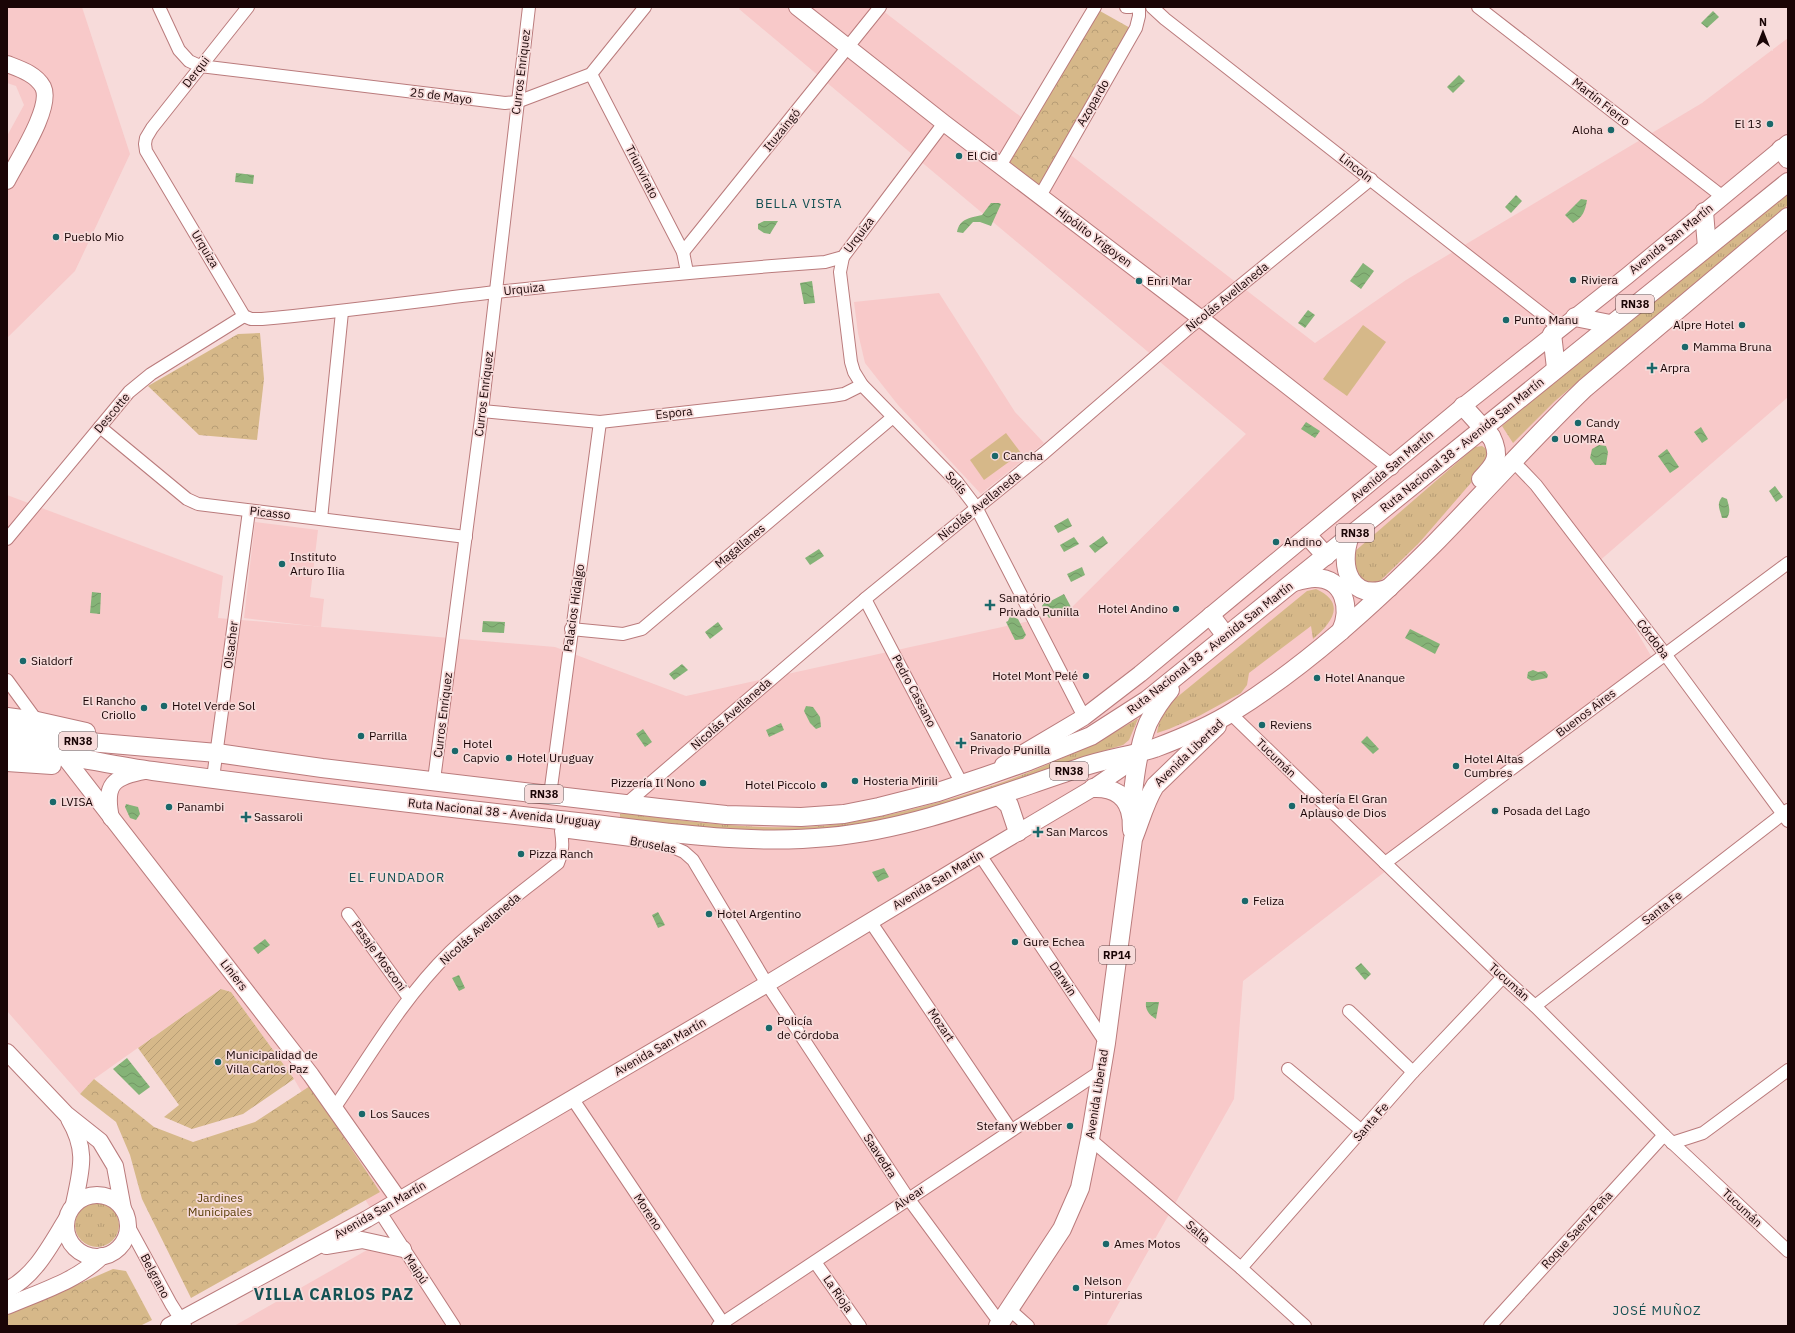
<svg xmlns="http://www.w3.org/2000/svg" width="1795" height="1333" font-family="'IBM Plex Sans',sans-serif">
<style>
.built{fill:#f8c9c9}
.grass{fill:url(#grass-tufts)}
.park{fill:url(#park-crowns)}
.garden{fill:url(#garden-furrows)}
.pitch{fill:#d6b889}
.water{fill:url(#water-waves)}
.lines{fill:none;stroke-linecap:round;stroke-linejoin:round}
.street-casing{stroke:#ba7b7c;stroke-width:14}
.secondary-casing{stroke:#ba7b7c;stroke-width:18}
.primary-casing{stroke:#ba7b7c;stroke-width:20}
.street{stroke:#fff;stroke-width:12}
.secondary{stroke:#fff;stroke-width:16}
.primary{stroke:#fff;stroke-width:18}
.poi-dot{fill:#1a686a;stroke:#f7dbda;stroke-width:1.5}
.labels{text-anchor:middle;stroke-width:3.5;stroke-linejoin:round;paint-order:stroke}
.shield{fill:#f7dbda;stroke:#5c4546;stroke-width:1}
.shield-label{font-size:11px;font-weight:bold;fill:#1a0506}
.street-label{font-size:12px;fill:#1a0506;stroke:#f7dbda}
.poi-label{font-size:12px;fill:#1a0506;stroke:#f7dbda;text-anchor:start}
.park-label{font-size:12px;fill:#543900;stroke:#f7dbda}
.neighbourhood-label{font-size:13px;letter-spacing:1px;fill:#145153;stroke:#f7dbda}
.district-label{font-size:16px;font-weight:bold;letter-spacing:1px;fill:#145153;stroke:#f7dbda}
</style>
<defs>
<pattern id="grass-tufts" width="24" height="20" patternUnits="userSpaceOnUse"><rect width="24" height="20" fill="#d6b889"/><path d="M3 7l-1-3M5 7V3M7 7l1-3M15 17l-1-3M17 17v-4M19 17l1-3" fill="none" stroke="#b79d75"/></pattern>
<pattern id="park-crowns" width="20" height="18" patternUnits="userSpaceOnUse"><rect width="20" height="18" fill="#d6b889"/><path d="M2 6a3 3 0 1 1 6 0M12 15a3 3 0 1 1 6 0" fill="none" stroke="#b79d75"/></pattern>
<pattern id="garden-furrows" width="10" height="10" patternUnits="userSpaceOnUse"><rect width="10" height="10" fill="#d6b889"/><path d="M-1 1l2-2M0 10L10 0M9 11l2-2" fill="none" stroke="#b79d75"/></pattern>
<pattern id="water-waves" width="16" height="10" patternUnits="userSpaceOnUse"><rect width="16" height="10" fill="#85b377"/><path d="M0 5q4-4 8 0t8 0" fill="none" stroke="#729865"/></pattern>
</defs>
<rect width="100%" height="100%" fill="#f7dbda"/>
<g class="built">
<polygon points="7,7 82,7 130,154 75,271 7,338 7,136 24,105 16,86 7,83"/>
<polygon points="741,7 878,7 1315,343 1406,280 1702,103 1788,38 1788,397 1597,563 1658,668 1456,817 1243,981 1234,1099 1106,1326 234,1326 388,1238 294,1079 231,992 221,989 94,1079 80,1094 7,1011 7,495 223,576 218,618 555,647 686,696 1066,613 1246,434 739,9"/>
<polygon points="939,293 1015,412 1044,443 981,494 898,405 865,363 858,333 854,302"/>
<polygon points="255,522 318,530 310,597 324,599 321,627 244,618"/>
</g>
<g class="grass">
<polygon points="1788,193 1788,205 1555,401 1513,443 1502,426 1550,385"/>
<polygon points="1482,446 1489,451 1489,462 1419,543 1377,584 1364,583 1354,573 1354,552 1475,447"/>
<path d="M1316 589C1347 603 1332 623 1313 639L1311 626 1249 673 1247 685 1241 693 1199 716 1169 729 1157 733C1158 720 1167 708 1176 698L1307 591Z"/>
<path d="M1137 719H1138L1129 740 1123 745 1077 759 975 797 931 809 845 829 739 832 622 820 620 818V814L623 813C683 821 743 829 803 827 837 826 872 819 905 811 984 792 1067 762 1137 719Z"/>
<circle cx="97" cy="1225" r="22"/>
</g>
<g class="park">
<polygon points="1100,11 1132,29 1040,196 1000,166"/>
<polygon points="260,333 264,379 257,440 199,435 148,386 238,334"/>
<polygon points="94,1079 154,1127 193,1142 255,1122 310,1086 380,1192 191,1298 142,1199 130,1155 116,1122 80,1094"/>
<polygon points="113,1269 126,1271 152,1320 140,1326 7,1326 7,1315"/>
</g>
<polygon class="garden" points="221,989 231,992 294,1079 243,1114 192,1129 164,1117 179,1105 138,1048"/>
<g class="pitch">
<polygon points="1363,325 1386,342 1347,396 1323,379"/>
<polygon points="1006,433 1021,453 984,480 970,460"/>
</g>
<g class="water">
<polygon points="1713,11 1719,17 1707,28 1701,23"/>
<polygon points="1459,75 1465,81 1453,93 1447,87"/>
<polygon points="236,173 254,175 253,184 235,182"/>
<polygon points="1516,195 1522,201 1511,213 1505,207"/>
<path d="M1581 199 1587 200C1585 211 1583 217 1573 223L1565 215Z"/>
<path d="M991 203H999L1001 204 991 226 980 222H973L963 233 957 232C960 218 970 218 982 215Z"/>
<polygon points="764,221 778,221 770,234 764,233 758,229 758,224"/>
<polygon points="1363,263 1374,271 1361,289 1350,281"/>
<polygon points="812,281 815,303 804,304 800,283"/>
<polygon points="1308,310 1315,315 1305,328 1298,323"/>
<polygon points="1306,422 1320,431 1315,438 1301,429"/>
<polygon points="1701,427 1708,439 1702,443 1694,432"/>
<polygon points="1599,445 1606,446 1608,452 1606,465 1595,465 1590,458 1592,449"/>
<polygon points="1667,449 1679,467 1670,473 1658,456"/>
<polygon points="1775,486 1783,497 1776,502 1769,491"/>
<path d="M1722 497 1727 499C1729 506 1731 512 1727 518H1722C1720 509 1716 505 1722 497Z"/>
<polygon points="1068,518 1072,526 1058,533 1054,526"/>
<polygon points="1103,536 1108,543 1095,553 1089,546"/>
<polygon points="1074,537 1079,544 1064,552 1060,545"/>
<polygon points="819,549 824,556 810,565 805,558"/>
<polygon points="1082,567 1085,575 1071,582 1067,574"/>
<polygon points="92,592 101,593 100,614 90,613"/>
<polygon points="1064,594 1071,607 1049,618 1042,606 1044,603 1047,603"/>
<polygon points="1010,616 1018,619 1026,635 1023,639 1015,640 1006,622 1008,621"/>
<polygon points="483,621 505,622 504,633 482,632"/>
<polygon points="718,622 723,629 710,639 705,632"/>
<polygon points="1410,629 1440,644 1435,654 1405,638"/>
<polygon points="682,664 688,670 674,680 669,674"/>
<polygon points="1533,670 1538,672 1545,671 1548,675 1547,678 1532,681 1527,678 1528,672"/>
<polygon points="806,706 813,707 820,717 821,727 816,729 810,723 804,711"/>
<polygon points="781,723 784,730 769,737 766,730"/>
<polygon points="643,729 652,742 645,747 636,734"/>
<polygon points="1367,736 1379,749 1373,754 1361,742"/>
<polygon points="126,804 138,807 140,814 136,820 130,818 125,807"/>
<polygon points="884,868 889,877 878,882 872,872"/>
<polygon points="658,912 665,925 658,928 652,915"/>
<polygon points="265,939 270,945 258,954 253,948"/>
<polygon points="1361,963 1371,974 1365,980 1355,968"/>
<polygon points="459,975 465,988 459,991 452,978"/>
<path d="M1146 1002H1159L1156 1019C1149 1015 1145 1010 1146 1002Z"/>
<polygon points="127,1058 150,1087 139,1095 113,1069"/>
</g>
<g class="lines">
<g class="street-casing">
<g id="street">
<polyline points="159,7 179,50 189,61 200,66 505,103 517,102 591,74 645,7"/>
<path d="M248 7 152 128 146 138 145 144 146 151 244 316 251 319H262C340 312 418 301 496 292 606 280 715 270 825 262L843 257 944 123"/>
<polyline points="1126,7 1131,7"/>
<polyline points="1152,7 1165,19 1560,328"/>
<polyline points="1478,7 1723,197"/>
<polyline points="591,74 683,252 687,272"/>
<polyline points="1000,166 1095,7"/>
<polyline points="1040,196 1136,28 1139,16 1139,7"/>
<polyline points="683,252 880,7"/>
<polyline points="843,257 840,272 851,362 854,372 862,385 957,482 976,507 1084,717"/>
<polyline points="482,411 600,422 832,396 844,394 862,385"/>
<polyline points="100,427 187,499 198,504 466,537"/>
<polyline points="1513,461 1536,485 1665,654 1788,821"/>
<polyline points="321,519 342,312"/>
<polyline points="7,539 129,392 151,374 244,316"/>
<polyline points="865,599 962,784"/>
<polyline points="571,629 623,634 642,629 893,417"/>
<polyline points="7,680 37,721"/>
<polyline points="1230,713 1503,977 1535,1006 1664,1135 1788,1251"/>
<polyline points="213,778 249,511"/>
<polyline points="434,780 482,411 529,7"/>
<polyline points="550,795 600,422"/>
<polyline points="626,804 865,599 1044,453 1191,326 1371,179"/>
<polyline points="980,855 1106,1043"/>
<polyline points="1385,863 1788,563"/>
<polyline points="348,914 409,998"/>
<polyline points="870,921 1011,1130"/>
<polyline points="1535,1006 1788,810"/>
<polyline points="1349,1011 1413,1072"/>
<polyline points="1288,1069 1362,1131"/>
<polyline points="572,1098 725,1326"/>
<path d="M335 1107C371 1054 404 997 450 952 483 920 522 892 558 863 563 852 563 843 561 831L655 843 675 848 684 852 693 860 767 984 908 1198 1000 1323"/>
<polyline points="1090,1139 1241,1268 1305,1326"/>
<polyline points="1672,1143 1703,1133 1788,1070"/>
<polyline points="380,1212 454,1326"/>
<polyline points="128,1225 171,1304 185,1326"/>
<polyline points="815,1262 860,1326"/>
<polyline points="1241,1268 1413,1072 1503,977"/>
<polyline points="1009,1309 1028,1326"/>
<polyline points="718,1326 1101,1071"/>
<polyline points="1490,1326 1664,1135"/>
</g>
</g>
<g class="secondary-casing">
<g id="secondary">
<polyline points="797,7 944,123 1208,324 1391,467"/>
<path d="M7 64C20 69 36 74 43 87 53 107 17 161 7 181"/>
<polyline points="63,755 311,1075 399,1200"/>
<polyline points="1003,765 1084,717 1140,674 1463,406 1627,276 1788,143"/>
<path d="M111 818C104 784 113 777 145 771"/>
<polyline points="7,1052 66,1114 100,1141 115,1166 123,1209"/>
<path d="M69 1119C88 1151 81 1170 74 1204"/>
<circle cx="97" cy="1226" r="31"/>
<polyline points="326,1246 362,1240 403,1249"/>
<path d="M7 1290C35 1276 50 1246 66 1220"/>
<path d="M7 1306C39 1292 77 1281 102 1256"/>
<polyline points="169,1326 367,1219 767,984 980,855 1093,788 1128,764 1140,752"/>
</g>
</g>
<g class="primary-casing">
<g id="primary">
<polyline points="1781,149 1788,159"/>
<polyline points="1704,212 1707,247"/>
<polyline points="1575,317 1610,324"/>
<polyline points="1552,334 1556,368"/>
<polyline points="1463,406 1491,437"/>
<path d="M1481 479C1496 464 1501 456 1491 436"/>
<polyline points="1308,536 1326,556"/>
<path d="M1350 536C1338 567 1351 603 1389 588"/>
<path d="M1294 582C1301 580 1308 578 1315 578 1345 578 1351 609 1341 631"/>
<polyline points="1211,616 1226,636"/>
<polyline points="7,717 37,721 86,732"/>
<polyline points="7,733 54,739 217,753 322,768 659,808 726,815 801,817 844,814 879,807 938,792 986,776 1029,761 1091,736 1147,700 1788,182"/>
<path d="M7 748C27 750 47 753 67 756 96 761 124 767 153 771 288 789 424 805 559 820 648 829 739 846 828 837 915 829 997 795 1079 768 1104 759 1130 756 1155 748 1179 739 1212 725 1234 711 1307 665 1373 605 1434 544 1485 492 1533 438 1585 388L1788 217"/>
<polyline points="7,762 52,765"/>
<path d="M1093 788C1113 787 1128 795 1131 816"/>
<polyline points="999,796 1009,805 1018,832"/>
<path d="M1132 830C1130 802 1137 749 1148 723 1154 711 1161 700 1170 690"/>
<path d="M998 1326 1062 1229 1080 1188 1090 1139 1106 1043 1133 839C1140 822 1145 802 1155 786L1217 726"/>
</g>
</g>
<use href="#street" class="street"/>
<use href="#secondary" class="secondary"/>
<use href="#primary" class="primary"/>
</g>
<g class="poi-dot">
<circle cx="1770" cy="124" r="4"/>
<circle cx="1611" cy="130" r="4"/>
<circle cx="959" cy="156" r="4"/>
<circle cx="56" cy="237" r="4"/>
<circle cx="1573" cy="280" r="4"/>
<circle cx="1139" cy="281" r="4"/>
<circle cx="1506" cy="320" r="4"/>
<circle cx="1742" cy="325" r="4"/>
<circle cx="1685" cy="347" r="4"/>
<path d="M1650 362h4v4h4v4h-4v4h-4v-4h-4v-4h4z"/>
<circle cx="1578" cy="423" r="4"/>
<circle cx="1555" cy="439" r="4"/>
<circle cx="995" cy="456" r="4"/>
<circle cx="1276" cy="542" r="4"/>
<circle cx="282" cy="564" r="4"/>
<path d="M988 599h4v4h4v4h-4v4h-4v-4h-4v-4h4z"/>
<circle cx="1176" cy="609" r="4"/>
<circle cx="23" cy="661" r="4"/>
<circle cx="1086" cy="676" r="4"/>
<circle cx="1317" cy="678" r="4"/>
<circle cx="164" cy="706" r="4"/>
<circle cx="144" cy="708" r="4"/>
<circle cx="1262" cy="725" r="4"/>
<circle cx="361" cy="736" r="4"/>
<path d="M959 737h4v4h4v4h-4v4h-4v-4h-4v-4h4z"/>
<circle cx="455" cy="751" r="4"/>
<circle cx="509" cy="758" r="4"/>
<circle cx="1456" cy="766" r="4"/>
<circle cx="855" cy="781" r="4"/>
<circle cx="703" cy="783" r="4"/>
<circle cx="824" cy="785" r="4"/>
<circle cx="53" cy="802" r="4"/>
<circle cx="1292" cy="806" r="4"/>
<circle cx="169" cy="807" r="4"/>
<circle cx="1495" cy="811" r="4"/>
<path d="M244 811h4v4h4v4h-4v4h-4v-4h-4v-4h4z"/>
<path d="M1036 826h4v4h4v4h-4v4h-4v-4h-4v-4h4z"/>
<circle cx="521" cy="854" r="4"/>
<circle cx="1245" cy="901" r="4"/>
<circle cx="709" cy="914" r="4"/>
<circle cx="1015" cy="942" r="4"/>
<circle cx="769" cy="1028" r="4"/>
<circle cx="218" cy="1062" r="4"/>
<circle cx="362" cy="1114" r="4"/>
<circle cx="1070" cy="1126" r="4"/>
<circle cx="1106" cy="1244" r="4"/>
<circle cx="1076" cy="1288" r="4"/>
</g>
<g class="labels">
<g class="shield">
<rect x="1616" y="295" width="38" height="18" rx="3"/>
<rect x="1336" y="524" width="38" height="18" rx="3"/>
<rect x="59" y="732" width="38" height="18" rx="3"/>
<rect x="1050" y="762" width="38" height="18" rx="3"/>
<rect x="525" y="785" width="38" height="18" rx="3"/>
<rect x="1099" y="946" width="36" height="18" rx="3"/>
</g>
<g class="shield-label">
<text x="1635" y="308">RN38</text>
<text x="1355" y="537">RN38</text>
<text x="78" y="745">RN38</text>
<text x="1069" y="775">RN38</text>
<text x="544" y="798">RN38</text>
<text x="1117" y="959">RP14</text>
</g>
<g class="street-label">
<text transform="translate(196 72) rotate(-52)" y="4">Derqui</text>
<text transform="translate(521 72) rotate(-83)" y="4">Curros Enriquez</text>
<text transform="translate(441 96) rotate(7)" y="4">25 de Mayo</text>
<text transform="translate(1601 102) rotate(38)" y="4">Martín Fierro</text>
<text transform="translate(1093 103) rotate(-60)" y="4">Azopardo</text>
<text transform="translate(782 130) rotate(-51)" y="4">Ituzaingó</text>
<text transform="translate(1356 168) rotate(38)" y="4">Lincoln</text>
<text transform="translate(642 172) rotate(63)" y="4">Triunvirato</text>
<text transform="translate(859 235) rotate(-53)" y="4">Urquiza</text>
<text transform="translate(1094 237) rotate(37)" y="4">Hipólito Yrigoyen</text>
<text transform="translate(1671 239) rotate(-39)" y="4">Avenida San Martín</text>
<text transform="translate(205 249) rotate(59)" y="4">Urquiza</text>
<text transform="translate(524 289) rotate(-6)" y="4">Urquiza</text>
<text transform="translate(1227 297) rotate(-39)" y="4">Nicolás Avellaneda</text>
<text transform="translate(484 394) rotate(-83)" y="4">Curros Enriquez</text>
<text transform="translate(112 413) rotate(-50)" y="4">Descotte</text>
<text transform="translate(674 413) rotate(-6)" y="4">Espora</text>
<text transform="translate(1462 445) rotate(-39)" y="4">Ruta Nacional 38 - Avenida San Martín</text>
<text transform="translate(1392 466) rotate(-40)" y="4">Avenida San Martín</text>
<text transform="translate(956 483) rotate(48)" y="4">Solís</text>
<text transform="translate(979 506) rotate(-39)" y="4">Nicolás Avellaneda</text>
<text transform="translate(270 513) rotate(6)" y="4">Picasso</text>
<text transform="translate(740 546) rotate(-40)" y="4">Magallanes</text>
<text transform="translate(574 608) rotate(-82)" y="4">Palacios Hidalgo</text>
<text transform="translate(1653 639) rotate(53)" y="4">Córdoba</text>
<text transform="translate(231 645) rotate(-83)" y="4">Olsacher</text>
<text transform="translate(1210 648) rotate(-38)" y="4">Ruta Nacional 38 - Avenida San Martín</text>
<text transform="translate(914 691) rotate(62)" y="4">Pedro Cassano</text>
<text transform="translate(1586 713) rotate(-37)" y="4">Buenos Aires</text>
<text transform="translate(731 714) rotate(-41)" y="4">Nicolás Avellaneda</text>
<text transform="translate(443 715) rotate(-83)" y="4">Curros Enriquez</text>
<text transform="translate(1189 753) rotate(-44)" y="4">Avenida Libertad</text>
<text transform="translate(1276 758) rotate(44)" y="4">Tucumán</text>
<text transform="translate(504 813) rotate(6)" y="4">Ruta Nacional 38 - Avenida Uruguay</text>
<text transform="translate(653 845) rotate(11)" y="4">Bruselas</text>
<text transform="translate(938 880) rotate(-31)" y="4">Avenida San Martín</text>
<text transform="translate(1662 908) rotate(-38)" y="4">Santa Fe</text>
<text transform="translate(480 929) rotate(-41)" y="4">Nicolás Avellaneda</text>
<text transform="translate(379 956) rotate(54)" y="4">Pasaje Mosconi</text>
<text transform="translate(234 975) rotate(52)" y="4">Liniers</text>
<text transform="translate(1063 979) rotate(56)" y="4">Darwin</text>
<text transform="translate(1509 982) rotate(42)" y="4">Tucumán</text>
<text transform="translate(941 1025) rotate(56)" y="4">Mozart</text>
<text transform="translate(660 1047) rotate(-30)" y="4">Avenida San Martín</text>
<text transform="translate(1097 1094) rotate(-81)" y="4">Avenida Libertad</text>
<text transform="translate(1371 1122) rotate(-49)" y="4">Santa Fe</text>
<text transform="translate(880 1156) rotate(57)" y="4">Saavedra</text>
<text transform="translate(909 1198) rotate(-34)" y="4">Alvear</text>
<text transform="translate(1742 1208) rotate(43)" y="4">Tucumán</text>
<text transform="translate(380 1210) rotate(-30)" y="4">Avenida San Martín</text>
<text transform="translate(648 1212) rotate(56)" y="4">Moreno</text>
<text transform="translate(1577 1230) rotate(-48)" y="4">Roque Saenz Peña</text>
<text transform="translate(1198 1232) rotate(41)" y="4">Salta</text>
<text transform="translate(416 1269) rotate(56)" y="4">Maipú</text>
<text transform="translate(155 1276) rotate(62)" y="4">Belgrano</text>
<text transform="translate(838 1294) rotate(55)" y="4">La Rioja</text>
</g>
<g class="poi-label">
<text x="1762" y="128" text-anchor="end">El 13</text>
<text x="1603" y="134" text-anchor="end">Aloha</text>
<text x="967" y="160">El Cid</text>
<text x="64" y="241">Pueblo Mio</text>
<text x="1581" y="284">Riviera</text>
<text x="1147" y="285">Enri Mar</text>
<text x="1514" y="324">Punto Manu</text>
<text x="1734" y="329" text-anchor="end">Alpre Hotel</text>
<text x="1693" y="351">Mamma Bruna</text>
<text x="1660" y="372">Arpra</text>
<text x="1586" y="427">Candy</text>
<text x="1563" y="443">UOMRA</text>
<text x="1003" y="460">Cancha</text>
<text x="1284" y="546">Andino</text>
<text x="290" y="561">Instituto<tspan x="290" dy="14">Arturo Ilia</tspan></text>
<text x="999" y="602">Sanatório<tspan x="999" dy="14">Privado Punilla</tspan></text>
<text x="1168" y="613" text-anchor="end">Hotel Andino</text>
<text x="31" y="665">Sialdorf</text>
<text x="1078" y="680" text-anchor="end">Hotel Mont Pelé</text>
<text x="1325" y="682">Hotel Ananque</text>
<text x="136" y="705" text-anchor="end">El Rancho<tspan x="136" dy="14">Criollo</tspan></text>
<text x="172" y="710">Hotel Verde Sol</text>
<text x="1270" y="729">Reviens</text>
<text x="369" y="740">Parrilla</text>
<text x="970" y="740">Sanatorio<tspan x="970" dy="14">Privado Punilla</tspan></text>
<text x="463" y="748">Hotel<tspan x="463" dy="14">Capvio</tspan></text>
<text x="517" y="762">Hotel Uruguay</text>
<text x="1464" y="763">Hotel Altas<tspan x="1464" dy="14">Cumbres</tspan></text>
<text x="863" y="785">Hosteria Mirili</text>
<text x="695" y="787" text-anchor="end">Pizzería Il Nono</text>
<text x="816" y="789" text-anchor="end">Hotel Piccolo</text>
<text x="1300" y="803">Hostería El Gran<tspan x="1300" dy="14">Aplauso de Dios</tspan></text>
<text x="61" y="806">LVISA</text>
<text x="177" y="811">Panambi</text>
<text x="1503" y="815">Posada del Lago</text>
<text x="254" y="821">Sassaroli</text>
<text x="1046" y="836">San Marcos</text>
<text x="529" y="858">Pizza Ranch</text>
<text x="1253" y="905">Feliza</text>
<text x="717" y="918">Hotel Argentino</text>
<text x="1023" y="946">Gure Echea</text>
<text x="777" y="1025">Policía<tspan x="777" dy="14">de Córdoba</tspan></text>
<text x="226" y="1059">Municipalidad de<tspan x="226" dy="14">Villa Carlos Paz</tspan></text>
<text x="370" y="1118">Los Sauces</text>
<text x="1062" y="1130" text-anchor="end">Stefany Webber</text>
<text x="1114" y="1248">Ames Motos</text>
<text x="1084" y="1285">Nelson<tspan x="1084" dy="14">Pinturerias</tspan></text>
</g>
<g class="park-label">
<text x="220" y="1202">Jardines<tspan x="220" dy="14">Municipales</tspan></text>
</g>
<g class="neighbourhood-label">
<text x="799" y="208">BELLA VISTA</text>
<text x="397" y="882">EL FUNDADOR</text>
<text x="1657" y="1315">JOSÉ MUÑOZ</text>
</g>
<g class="district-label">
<text x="334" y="1300">VILLA CARLOS PAZ</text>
</g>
</g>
<rect width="1795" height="1333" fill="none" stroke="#1a0506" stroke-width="16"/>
<g transform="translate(1763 32)" stroke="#f7dbda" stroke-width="3" paint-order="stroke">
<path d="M0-3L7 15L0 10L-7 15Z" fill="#1a0506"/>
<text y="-6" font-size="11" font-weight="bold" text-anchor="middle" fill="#1a0506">N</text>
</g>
</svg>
